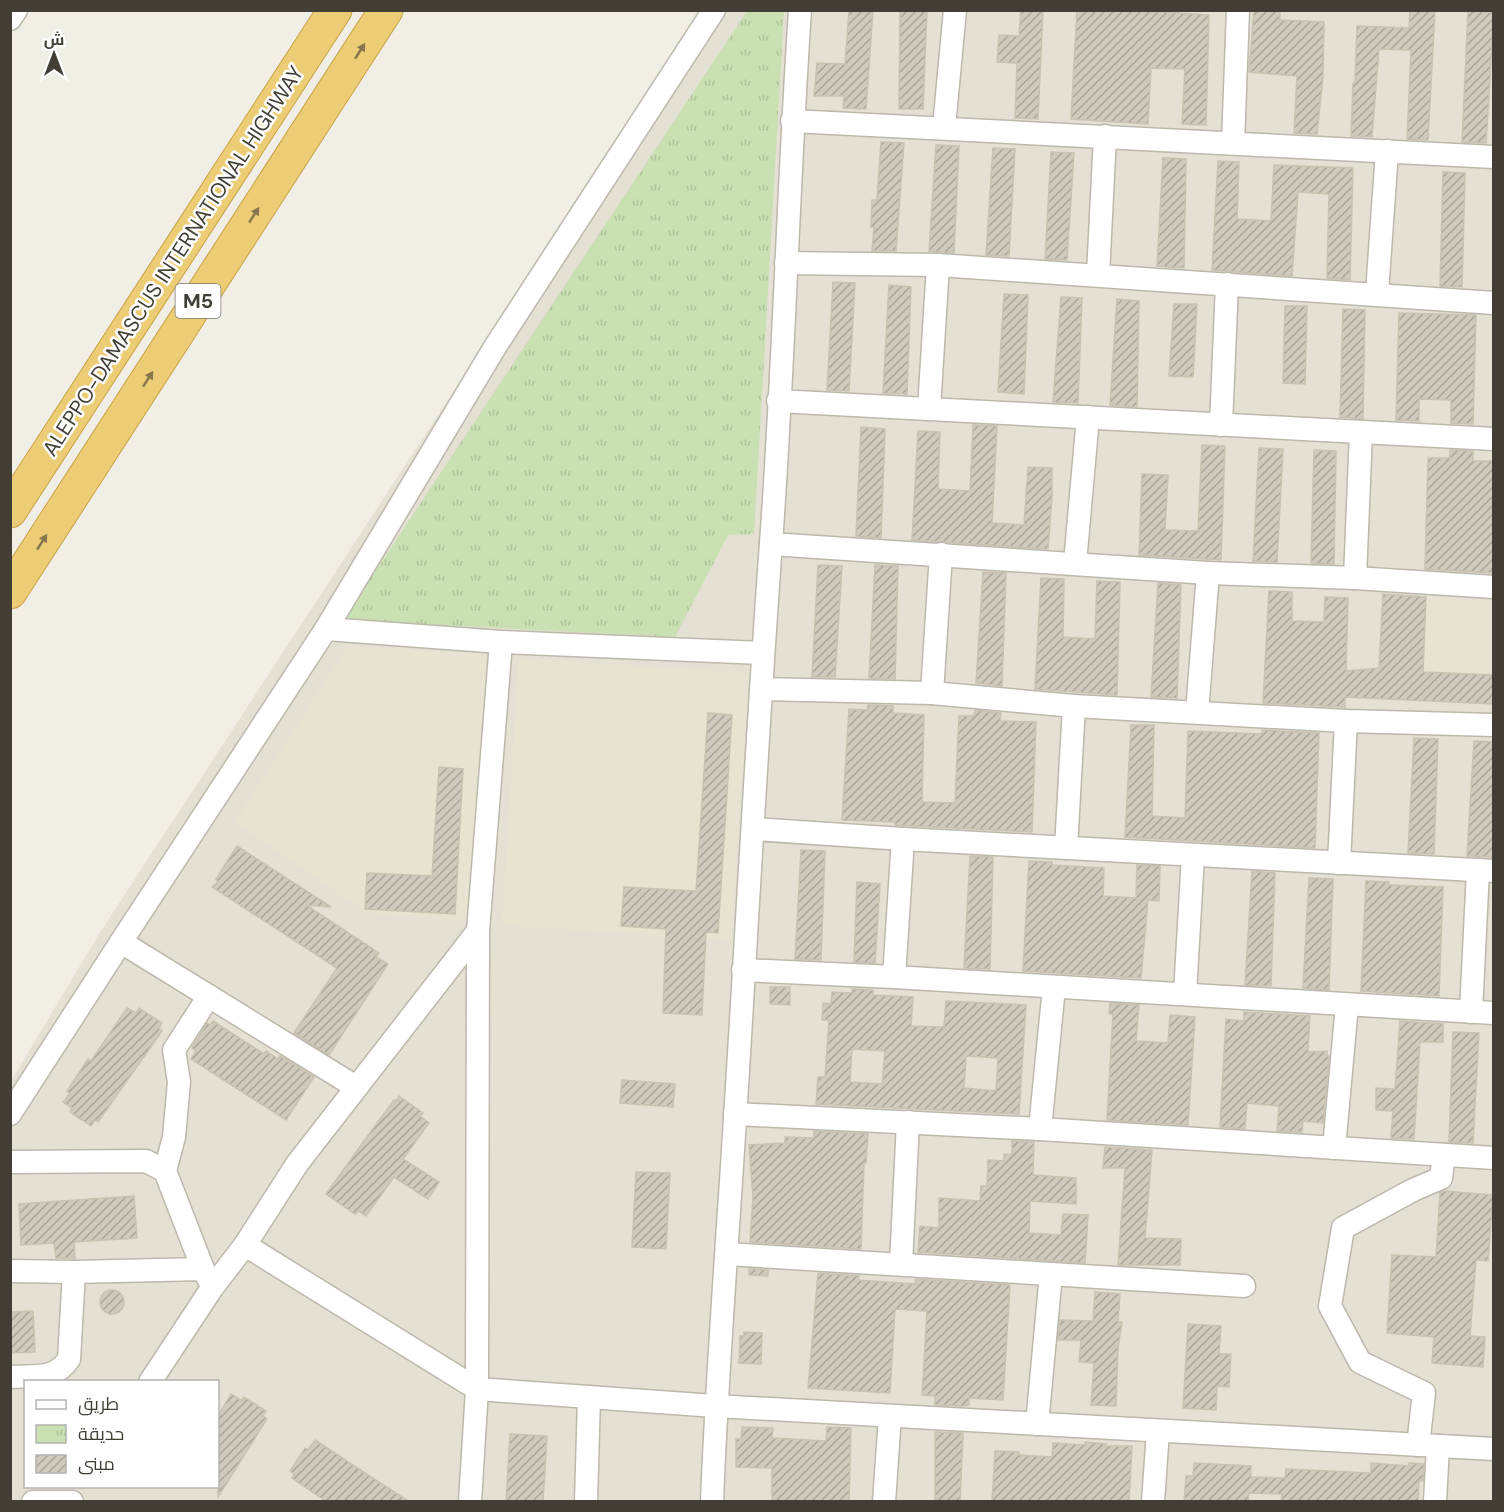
<svg xmlns="http://www.w3.org/2000/svg" width="1504" height="1512" font-family="'DM Sans',Cairo,sans-serif">
<style>
.residential{fill:#e4e0d4;fill-rule:evenodd}
.education{fill:#e8e3d1}
.park{fill:url(#park-tufts)}
.building{fill:url(#building-hatch);stroke:#cac2b0;stroke-width:1.5;fill-rule:evenodd}
.lines{fill:none;stroke-linecap:round;stroke-linejoin:round}
.minor-casing{stroke:#bdb8ac;stroke-width:25}
.highway-casing{stroke:#caa246;stroke-width:35}
.minor{stroke:#fff;stroke-width:22}
.highway{stroke:#eccc74;stroke-width:33}
.oneway{fill:#86774f}
.labels{text-anchor:middle;stroke-width:5;stroke-linejoin:round;paint-order:stroke}
.shield{fill:#fff;stroke:#7b7872;stroke-width:1.5}
.shield-label{font-size:20px;font-weight:bold;fill:#423e36}
.street-label{font-size:21px;fill:#423e36;stroke:#fff}
</style>
<defs>
<pattern id="park-tufts" width="24" height="20" patternUnits="userSpaceOnUse" patternTransform="scale(1.5)"><rect width="24" height="20" fill="#c8e0b2"/><path d="M3 7l-1-3M5 7V3M7 7l1-3M15 17l-1-3M17 17v-4M19 17l1-3" fill="none" stroke="#adc19a"/></pattern>
<pattern id="building-hatch" width="6" height="6" patternUnits="userSpaceOnUse" patternTransform="scale(1.5)"><rect width="6" height="6" fill="#d0cabc"/><path d="M-1 1l2-2M0 6l6-6M5 7l2-2" fill="none" stroke="#aaa59a"/></pattern>
</defs>
<rect width="100%" height="100%" fill="#f0eee5"/>
<path class="residential" d="M702 11H1493V1501L11 1502V1081L99 934ZM26 1382H218V1486H26Z"/>
<g class="education">
<polygon points="1383,594 1493,601 1493,704 1371,698 1371,669 1379,668"/>
<polygon points="348,646 487,654 469,921 367,913 235,822"/>
<polygon points="519,658 749,673 731,940 502,925"/>
</g>
<polygon class="park" points="747,11 784,11 754,534 728,535 675,637 343,620"/>
<g class="building">
<polygon points="849,10 873,10 866,109 843,108 844,96 814,96 817,63 845,64"/>
<polygon points="900,10 927,10 923,109 899,109"/>
<polygon points="1021,10 1043,10 1038,119 1015,118 1017,63 997,62 999,35 1019,36"/>
<polygon points="1077,10 1133,10 1209,15 1206,125 1182,124 1185,69 1151,68 1148,124 1071,119"/>
<polygon points="1254,10 1280,10 1280,20 1324,22 1323,76 1317,134 1294,133 1297,76 1249,72"/>
<polygon points="1410,10 1435,10 1428,140 1407,139 1411,50 1379,49 1372,137 1351,136 1353,83 1355,83 1357,26 1409,28"/>
<polygon points="1468,11 1494,12 1486,143 1462,142"/>
<polygon points="881,142 904,143 896,251 872,251 874,227 871,227 872,200 877,200"/>
<polygon points="936,145 959,146 954,253 929,251"/>
<polygon points="993,148 1015,149 1009,256 986,255"/>
<polygon points="1051,152 1074,153 1067,260 1045,259"/>
<polygon points="1163,158 1186,159 1184,268 1157,266"/>
<polygon points="1218,161 1239,162 1237,219 1271,221 1274,165 1353,168 1350,280 1327,278 1329,194 1298,192 1292,276 1212,270"/>
<polygon points="1443,172 1465,173 1462,287 1440,286"/>
<polygon points="833,282 855,283 849,391 827,390"/>
<polygon points="889,285 911,287 907,394 883,393"/>
<polygon points="1004,294 1028,295 1024,394 998,392"/>
<polygon points="1061,297 1082,298 1078,403 1053,402"/>
<polygon points="1117,299 1139,301 1137,407 1110,405"/>
<polygon points="1174,304 1197,304 1193,377 1169,376"/>
<polygon points="1285,306 1307,306 1305,384 1283,383"/>
<polygon points="1343,309 1365,310 1363,419 1340,417"/>
<polygon points="1399,313 1476,315 1473,424 1451,423 1451,400 1419,399 1419,421 1396,420"/>
<polygon points="973,425 997,426 992,523 1024,525 1028,467 1052,468 1052,497 1048,549 912,540 918,431 940,432 938,489 970,491"/>
<polygon points="861,427 885,429 881,538 856,536"/>
<polygon points="1202,445 1225,446 1221,560 1139,555 1142,474 1168,475 1165,530 1198,531"/>
<polygon points="1259,448 1283,449 1277,562 1253,561"/>
<polygon points="1314,450 1336,451 1334,564 1311,563"/>
<polygon points="1450,450 1473,451 1473,461 1494,461 1494,573 1425,569 1428,458 1450,458"/>
<polygon points="818,565 842,566 835,677 812,677"/>
<polygon points="875,565 898,566 895,679 869,678"/>
<polygon points="983,572 1006,573 1002,686 976,683"/>
<polygon points="1041,578 1064,579 1063,637 1095,639 1097,581 1120,582 1117,695 1035,689"/>
<polygon points="1158,583 1181,585 1177,698 1151,697"/>
<polygon points="1269,591 1292,592 1292,621 1324,622 1325,597 1348,598 1346,671 1379,668 1383,594 1426,597 1423,672 1494,675 1494,704 1345,697 1345,707 1263,703"/>
<polygon points="868,705 893,706 893,713 924,715 922,802 955,803 959,716 974,716 975,710 1001,713 1000,721 1036,722 1032,832 895,825 895,822 842,820 849,709 867,710"/>
<polygon points="708,713 732,715 718,933 706,932 702,1015 663,1013 666,929 621,926 624,887 696,891"/>
<polygon points="1131,725 1154,725 1152,816 1185,818 1188,731 1262,734 1262,730 1319,733 1315,848 1125,837"/>
<polygon points="1414,738 1438,739 1434,854 1408,853"/>
<polygon points="1474,741 1494,742 1493,857 1467,856"/>
<polygon points="439,767 463,769 455,914 365,909 367,873 432,876"/>
<polygon points="237,846 331,907 306,905 379,953 376,957 388,964 329,1055 294,1033 337,968 212,887 218,882 216,879"/>
<polygon points="801,850 825,851 821,960 795,959"/>
<polygon points="970,856 993,857 990,969 964,968"/>
<polygon points="1029,861 1052,862 1052,865 1104,868 1103,896 1136,898 1137,865 1160,866 1159,901 1148,900 1141,978 1023,971"/>
<polygon points="1252,871 1275,873 1271,986 1245,985"/>
<polygon points="1309,878 1333,879 1329,990 1303,988"/>
<polygon points="1366,881 1389,882 1389,885 1443,887 1439,996 1361,991"/>
<polygon points="857,882 880,884 875,963 854,962"/>
<polygon points="770,987 790,987 790,1005 770,1004"/>
<path d="M852 989 873 990V995L913 997 911 1026 944 1027 946 1001 1026 1005 1019 1114 816 1104 818 1077H825L829 1020H822L823 1003 831 1004 832 992 852 993ZM852 1049 885 1051 882 1084 850 1082ZM966 1056 998 1058 996 1091 964 1088Z"/>
<polygon points="1110,1003 1139,1005 1136,1041 1168,1043 1170,1015 1195,1017 1188,1125 1107,1120 1113,1014 1109,1014"/>
<polygon points="127,1008 136,1013 139,1008 162,1023 159,1029 162,1031 98,1122 95,1120 91,1126 70,1112 72,1108 63,1102 70,1093 67,1091 88,1059 91,1061"/>
<polygon points="1244,1012 1310,1016 1308,1052 1327,1051 1327,1056 1329,1056 1323,1123 1303,1121 1302,1132 1277,1131 1279,1106 1247,1103 1245,1129 1220,1127 1226,1019 1244,1021"/>
<polygon points="213,1021 264,1054 266,1051 278,1059 280,1056 314,1077 286,1120 191,1059 196,1051 192,1048 207,1023 210,1025"/>
<polygon points="1400,1021 1443,1024 1443,1042 1420,1042 1414,1139 1391,1138 1393,1111 1376,1110 1376,1088 1395,1089"/>
<polygon points="1453,1032 1479,1033 1473,1143 1449,1142"/>
<polygon points="622,1080 675,1084 673,1107 620,1103"/>
<polygon points="399,1096 423,1113 420,1116 429,1123 403,1159 439,1182 428,1199 394,1177 366,1216 359,1211 355,1214 326,1194 364,1141 394,1100 396,1101"/>
<polygon points="814,1131 868,1134 866,1163 864,1163 861,1249 750,1242 753,1197 749,1145 785,1143 785,1137 814,1138"/>
<polygon points="1012,1141 1034,1142 1033,1175 1076,1178 1076,1204 1030,1201 1029,1233 1061,1235 1063,1214 1088,1215 1085,1263 918,1252 920,1226 939,1228 939,1198 980,1201 981,1186 987,1186 988,1160 1004,1161 1004,1154 1012,1155"/>
<polygon points="1105,1147 1152,1150 1145,1238 1181,1239 1180,1265 1118,1265 1125,1168 1103,1168"/>
<polygon points="636,1172 670,1173 666,1249 632,1247"/>
<polygon points="1444,1191 1493,1195 1488,1261 1476,1260 1470,1336 1485,1337 1483,1367 1432,1363 1434,1337 1387,1333 1392,1255 1436,1257 1440,1193"/>
<polygon points="134,1196 137,1238 74,1242 75,1258 56,1258 54,1243 21,1245 19,1204"/>
<polygon points="749,1269 768,1270 768,1276 749,1275"/>
<polygon points="818,1273 859,1276 858,1280 915,1284 916,1279 1010,1285 1003,1400 969,1398 969,1405 964,1406 935,1405 935,1396 922,1395 927,1311 895,1309 890,1393 808,1388"/>
<circle cx="112" cy="1302" r="12"/>
<polygon points="1095,1292 1120,1294 1118,1322 1122,1322 1118,1348 1116,1406 1091,1405 1094,1363 1079,1362 1081,1340 1058,1340 1060,1320 1093,1321"/>
<polygon points="33,1311 35,1352 10,1353 10,1312"/>
<polygon points="1188,1324 1221,1326 1219,1354 1231,1354 1229,1387 1217,1386 1216,1410 1183,1408"/>
<polygon points="744,1332 762,1333 761,1364 739,1363 740,1336 744,1336"/>
<polygon points="231,1394 242,1401 244,1397 266,1411 263,1416 267,1419 218,1497 218,1416"/>
<polygon points="742,1427 773,1428 772,1438 826,1441 827,1427 851,1428 849,1502 772,1502 772,1468 736,1467 736,1439 741,1439"/>
<polygon points="935,1432 963,1433 960,1502 935,1502"/>
<polygon points="510,1434 547,1436 543,1502 506,1502"/>
<polygon points="315,1440 365,1473 410,1502 327,1502 292,1478 294,1474 290,1471 305,1448 308,1450"/>
<polygon points="1085,1442 1106,1444 1106,1446 1132,1446 1129,1502 992,1502 995,1451 1019,1452 1019,1455 1052,1457 1053,1443 1085,1445"/>
<polygon points="1194,1463 1251,1466 1251,1477 1285,1478 1286,1469 1371,1473 1371,1463 1409,1466 1409,1463 1424,1464 1423,1481 1419,1481 1418,1502 1281,1502 1282,1494 1249,1493 1248,1502 1184,1502 1186,1476 1193,1476"/>
</g>
<g class="lines">
<g class="minor-casing">
<g id="minor">
<polyline points="10,19 16,10"/>
<polyline points="792,121 1494,157"/>
<polyline points="944,127 955,10"/>
<polyline points="1233,143 1238,10"/>
<polyline points="786,263 938,265 1494,303"/>
<polyline points="1098,275 1105,136"/>
<polyline points="1377,293 1387,151"/>
<polyline points="778,401 1494,439"/>
<polyline points="929,409 938,265"/>
<polyline points="1221,425 1227,284"/>
<polyline points="771,544 1208,573 1355,578 1494,587"/>
<polyline points="1075,563 1088,417"/>
<polyline points="1355,578 1361,432"/>
<polyline points="326,629 501,642 762,653"/>
<polyline points="761,689 932,693 1074,706 1346,721 1494,725"/>
<polyline points="932,693 941,554"/>
<polyline points="1197,712 1208,573"/>
<polyline points="753,829 903,839 1494,871"/>
<polyline points="1066,848 1074,706"/>
<polyline points="1339,863 1346,721"/>
<polyline points="121,942 356,1087"/>
<polyline points="743,970 894,977 1494,1013"/>
<polyline points="894,977 903,839"/>
<polyline points="1185,994 1193,855"/>
<polyline points="1471,1012 1478,870"/>
<polyline points="10,1114 121,942 326,629 495,347 714,10"/>
<polyline points="735,1114 1040,1129 1494,1158"/>
<polyline points="1040,1129 1054,987"/>
<polyline points="1334,1148 1347,1005"/>
<polyline points="10,1162 146,1161 165,1171 203,1269"/>
<polyline points="165,1171 174,1137 179,1082 174,1050 209,996"/>
<polyline points="245,1245 477,1389 715,1406 1494,1449"/>
<polyline points="727,1254 1244,1286"/>
<polyline points="901,1264 908,1122"/>
<polyline points="10,1271 74,1272 203,1269 209,1280"/>
<path d="M10 1377C35 1375 54 1381 69 1359L74 1272"/>
<polyline points="150,1382 212,1288 245,1245 297,1164 478,931"/>
<polyline points="1037,1424 1051,1274"/>
<polyline points="1418,1445 1424,1393 1360,1362 1330,1306 1343,1228 1413,1190 1441,1178 1444,1155"/>
<polyline points="33,1502 72,1502"/>
<polyline points="470,1502 477,1389 478,931 501,642"/>
<polyline points="586,1502 589,1397"/>
<path d="M712 1502C717 1374 727 1247 735 1119 747 927 757 735 771 543 784 365 788 188 800 10"/>
<polyline points="884,1502 890,1416"/>
<polyline points="1153,1502 1158,1431"/>
<polyline points="1435,1502 1438,1446"/>
</g>
</g>
<g class="highway-casing">
<g id="highway">
<polyline points="10,511 335,10"/>
<polyline points="10,592 386,10"/>
</g>
</g>
<use href="#minor" class="minor"/>
<use href="#highway" class="highway"/>
</g>
<defs><path id="oneway-solid" d="M-6-.8H1V-3.2L6.5 0L1 3.2V.8H-6Z" transform="scale(1.5)"/></defs>
<g class="oneway">
<use href="#oneway-solid" transform="translate(360 51) rotate(-57)"/>
<use href="#oneway-solid" transform="translate(254 215) rotate(-57)"/>
<use href="#oneway-solid" transform="translate(148 379) rotate(-57)"/>
<use href="#oneway-solid" transform="translate(42 542) rotate(-57)"/>
</g>
<g class="labels">
<rect class="shield" x="175.5" y="284" width="45" height="34" rx="4.5"/>
<g class="shield-label">
<text x="198" y="308">M5</text>
</g>
<g class="street-label">
<text transform="translate(173 261) rotate(-57)" y="7">ALEPPO-DAMASCUS INTERNATIONAL HIGHWAY</text>
</g>
</g>
<rect width="1504" height="1512" fill="none" stroke="#423e36" stroke-width="24"/>
<rect x="24" y="1380" width="195" height="108" fill="#ffffff" stroke="#b3b2af" stroke-width="1.5"/>
<rect x="36" y="1400" width="30" height="9" fill="#ffffff" stroke="#b3b2af" stroke-width="1.5"/>
<text x="78" y="1410" font-size="18" fill="#423e36">طريق</text>
<rect x="36" y="1425" width="30" height="18" fill="url(#park-tufts)" stroke="#b3b2af" stroke-width="1.5"/>
<text x="78" y="1440" font-size="18" fill="#423e36">حديقة</text>
<rect x="36" y="1455" width="30" height="18" fill="url(#building-hatch)" stroke="#b3b2af" stroke-width="1.5"/>
<text x="78" y="1470" font-size="18" fill="#423e36">مبنى</text>
<g transform="translate(54 54)" stroke="#ffffff" stroke-width="4.5" paint-order="stroke">
<path d="M0-4.5L10 22L0 15L-10 22Z" fill="#423e36"/>
<text y="-9" font-size="16" font-weight="bold" text-anchor="middle" fill="#423e36">ش</text>
</g>
</svg>
